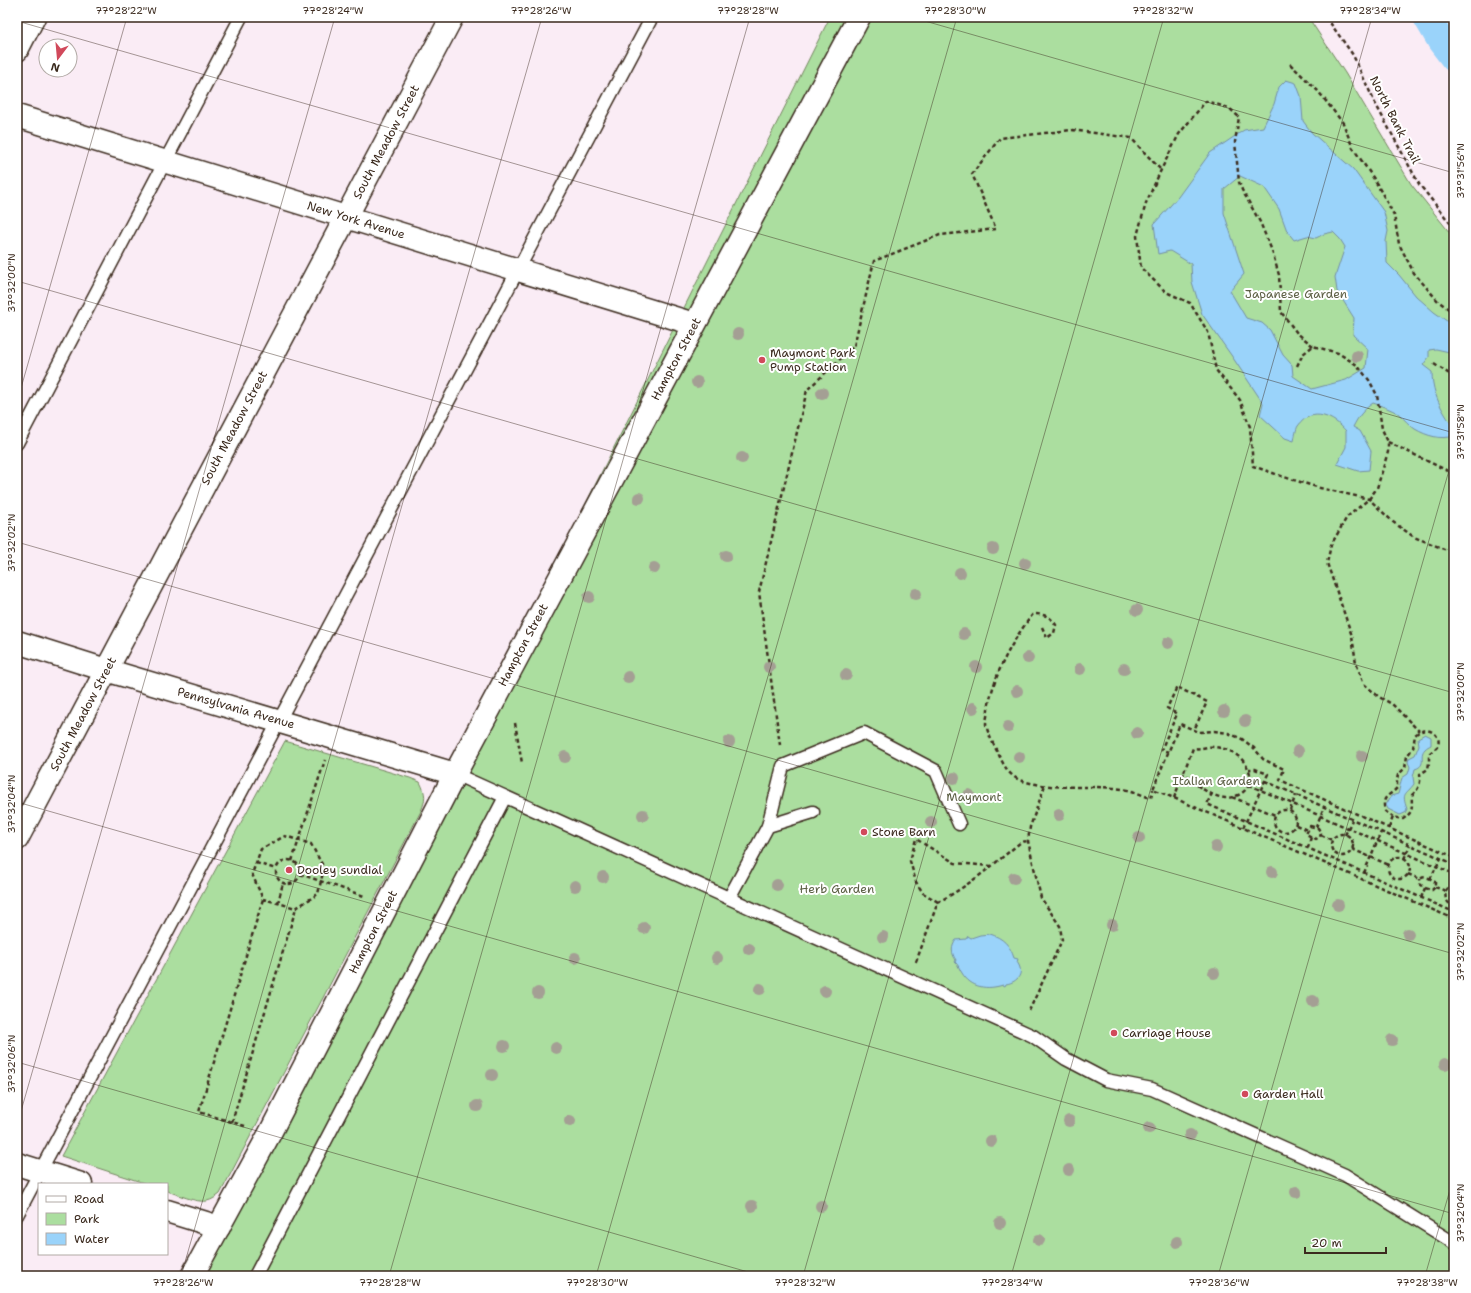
<svg xmlns="http://www.w3.org/2000/svg" width="1471" height="1293" font-family="'Shantell Sans',sans-serif">
<style>
.green{fill:#abde9f;stroke:#73845e}
.water{fill:#9ad3fa;stroke:#748fa2;fill-rule:evenodd}
.lines{fill:none;stroke-linecap:round;stroke-linejoin:round}
.canal{stroke:#9ad3fa;stroke-width:28}
.service-casing{stroke:#3b2a1e;stroke-width:15}
.minor-casing{stroke:#3b2a1e;stroke-width:25}
.path{stroke:#3b2a1e;stroke-width:2.5;stroke-dasharray:4 3;stroke-linecap:butt}
.service{stroke:#fff;stroke-width:12}
.minor{stroke:#fff;stroke-width:22}
.tree{fill:#a49f94}
.ticks{fill:none;stroke:#3b2a1e;stroke-width:1;stroke-opacity:0.45}
.poi-dot{fill:#d1495b;stroke:#fff;stroke-width:1.5}
.labels{text-anchor:middle;stroke-width:4;stroke-linejoin:round;paint-order:stroke}
.street-label{font-size:12px;fill:#3b2a1e;stroke:#fff}
.park-label{font-size:12px;fill:#5d6045;stroke:#fff}
.poi-label{font-size:12px;fill:#3b2a1e;stroke:#fff;text-anchor:start}
.neatline{fill:none;stroke:#3b2a1e;stroke-width:1.5}
.ticks-label{font-size:10px;text-anchor:middle;fill:#3b2a1e}
</style>
<rect width="100%" height="100%" fill="#faecf5"/>
<filter id="ink" filterUnits="userSpaceOnUse"><feTurbulence type="fractalNoise" baseFrequency=".025" numOctaves="2"/><feDisplacementMap in="SourceGraphic" scale="8" xChannelSelector="R" yChannelSelector="G"/><feConvolveMatrix kernelMatrix="1 2 1 2 8 2 1 2 1" color-interpolation-filters="sRGB"/></filter>
<g filter="url(#ink)">
<g class="green">
<polygon points="830,17 1308,17 1345,73 1411,184 1454,238 1454,1276 198,1276"/>
<path d="M285 741 410 778 420 782C426 794 426 799 421 811L220 1194C216 1197 212 1200 207 1201 196 1203 177 1194 167 1191V1184H147L61 1156Z"/>
</g>
<g class="water">
<path d="M1286 80 1296 83 1301 96 1303 121 1312 133 1353 169 1384 212 1388 231 1386 241 1387 263 1399 275 1416 296 1434 312 1454 326V353L1436 349 1429 350V357L1423 365 1432 372C1432 387 1437 401 1445 414 1451 425 1454 422 1454 436 1441 440 1427 436 1415 429 1409 425 1404 419 1399 414 1391 409 1382 406 1373 403 1363 410 1358 417 1353 427L1360 431 1371 451 1369 470 1358 471 1337 464 1346 447V431C1334 417 1312 406 1298 426 1296 429 1295 436 1294 441L1285 438 1260 415 1263 403 1231 355 1202 314 1192 282 1191 264 1170 251 1158 254 1154 224 1178 197 1210 153 1244 130 1263 127 1274 104 1279 87ZM1240 176 1264 187 1279 209 1287 231 1294 240 1307 236 1316 238 1324 234 1333 232 1340 239 1345 247 1335 277 1337 291 1354 318 1353 335 1368 349 1366 368 1346 380 1312 389 1293 376 1292 365 1283 355 1270 330 1262 323 1246 318 1230 291 1244 274 1224 213V189Z"/>
<path d="M1425 734 1431 737V745C1429 746 1427 747 1425 749 1418 756 1428 765 1415 769L1413 777 1414 784C1406 795 1401 792 1407 809L1405 813 1400 815 1388 809 1386 805 1391 796 1398 794C1400 788 1400 783 1402 778L1408 774 1410 767 1408 762 1409 758 1415 755 1419 745 1418 738Z"/>
<path d="M990 934C1003 938 1010 945 1014 958L1018 959 1017 962C1025 973 1018 982 1006 984L1005 986 1003 985C987 990 971 988 962 973 959 969 959 965 955 962L956 960C951 953 951 947 956 940L966 939 968 936 971 938 980 935Z"/>
</g>
<g class="lines">
<polyline class="canal" points="1427,17 1441,41 1454,58"/>
<g class="service-casing">
<g id="service">
<polyline points="17,443 241,17"/>
<polyline points="455,774 1033,1036 1066,1059 1106,1080 1152,1089 1345,1175 1454,1243"/>
<polyline points="768,826 783,766 864,733 936,771 959,824"/>
<polyline points="729,898 768,826 813,812"/>
<polyline points="17,1215 652,17"/>
<polyline points="255,1276 505,797"/>
</g>
</g>
<g class="minor-casing">
<g id="minor">
<polyline points="17,50 34,17"/>
<polyline points="17,116 694,324"/>
<polyline points="17,642 106,670 455,774"/>
<polyline points="17,839 452,17"/>
<polyline points="17,1164 81,1184"/>
<polyline points="167,1211 219,1227"/>
<polyline points="192,1276 270,1133 455,774 859,17"/>
</g>
</g>
<g class="path">
<polyline points="1326,17 1353,55 1375,103 1419,184 1454,228"/>
<polyline points="1290,64 1318,91 1343,123 1353,148 1374,179 1394,215 1399,244 1414,273 1438,301 1454,313"/>
<polyline points="1313,346 1297,333 1281,312 1279,275 1272,251 1260,222 1242,190 1239,182 1235,142 1239,117 1229,108 1206,101 1179,134 1161,170 1146,203 1137,236 1141,268 1166,292 1190,303 1208,332 1216,370 1240,400 1250,427 1253,466 1284,477 1320,488 1369,499 1393,522 1414,537 1454,553"/>
<polyline points="1434,364 1454,377"/>
<polyline points="1297,366 1303,354 1313,346 1338,353 1357,365 1369,380 1377,395 1382,429 1388,442 1388,452 1377,488 1369,499 1347,517 1331,545 1327,563 1352,636 1356,663 1364,684 1379,697 1392,704 1419,731"/>
<polyline points="1388,442 1454,474"/>
<path d="M1042 627 1047 638 1054 633 1056 625C1050 616 1044 614 1033 614 1011 642 994 674 988 709 988 714 986 719 986 724 988 735 994 745 999 755 1003 764 1009 776 1020 780 1055 792 1092 783 1128 790 1136 792 1144 796 1151 798L1153 789"/>
<polyline points="515,723 522,763"/>
<polyline points="780,745 759,592 807,390 854,346 874,261 940,235 996,229 972,174 1000,138 1072,130 1131,138 1161,170"/>
<polyline points="1169,752 1161,750 1177,714 1167,708 1177,687 1207,702 1194,730"/>
<polyline points="1265,781 1454,864"/>
<polyline points="1249,785 1454,874"/>
<polyline points="1212,793 1207,804 1454,912"/>
<polyline points="1232,797 1275,815"/>
<path d="M1174 798 1193 748C1199 749 1202 748 1208 747 1215 746 1226 749 1232 752 1247 760 1259 780 1242 793 1237 796 1231 798 1225 798 1215 797 1205 791 1197 785 1190 780 1193 778 1183 774"/>
<circle cx="1285" cy="821" r="11"/>
<polyline points="1290,810 1296,795"/>
<polyline points="1296,825 1307,830"/>
<polygon points="1310,826 1318,828 1321,833 1320,837 1316,839 1306,834"/>
<polyline points="1316,827 1324,807"/>
<polyline points="1243,828 1268,774 1255,769 1249,769"/>
<path d="M1389 828 1393 817 1403 819C1415 811 1411 807 1412 795 1419 789 1421 783 1420 774L1428 769 1429 763V754C1431 752 1434 750 1436 748 1445 739 1429 722 1415 735L1413 748 1407 756 1405 768 1398 775 1397 779V788C1389 797 1381 795 1385 811L1393 817"/>
<circle cx="1342" cy="845" r="11"/>
<polyline points="1321,835 1332,840"/>
<polyline points="1345,835 1352,820"/>
<polyline points="1308,848 1311,837"/>
<polyline points="1352,849 1389,865"/>
<polyline points="1454,857 1280,780 1284,769 1263,759 1254,748 1242,739 1228,733 1214,731 1199,732 1180,724 1153,789 1454,919"/>
<circle cx="1399" cy="868" r="11"/>
<polyline points="1404,859 1410,845"/>
<circle cx="288" cy="872" r="12"/>
<polyline points="292,861 325,760"/>
<polyline points="256,863 276,869"/>
<polyline points="1364,873 1381,832"/>
<polyline points="300,874 364,896"/>
<path d="M1408 874 1420 879C1426 875 1431 879 1435 882V887L1432 890 1425 888 1420 884V879"/>
<polyline points="1430,879 1441,858"/>
<path d="M1454 884C1443 888 1442 902 1454 906"/>
<polyline points="1435,887 1446,891"/>
<polyline points="1421,898 1425,888"/>
<polyline points="938,902 923,893 916,882 910,861 916,839 955,863 991,866"/>
<polyline points="278,903 283,883"/>
<path d="M916 962 938 902C969 886 994 864 1021 842L1028 841"/>
<polyline points="1029,1011 1062,940 1060,926 1041,898 1028,841 1030,827 1045,785"/>
<polyline points="232,1122 296,908"/>
<polyline points="245,1126 199,1112 263,899 252,874 261,849 285,836 311,844 324,868 318,894 296,908 263,899"/>
</g>
<use href="#service" class="service"/>
<use href="#minor" class="minor"/>
</g>
<g class="tree">
<circle cx="738" cy="334" r="6"/>
<circle cx="1357" cy="356" r="6"/>
<circle cx="697" cy="382" r="6"/>
<circle cx="822" cy="393" r="6"/>
<circle cx="742" cy="458" r="6"/>
<circle cx="639" cy="498" r="6"/>
<circle cx="993" cy="549" r="6"/>
<circle cx="726" cy="556" r="6"/>
<circle cx="1025" cy="563" r="6"/>
<circle cx="654" cy="568" r="6"/>
<circle cx="960" cy="573" r="6"/>
<circle cx="916" cy="594" r="6"/>
<circle cx="589" cy="597" r="6"/>
<circle cx="1137" cy="610" r="6"/>
<circle cx="964" cy="634" r="6"/>
<circle cx="1168" cy="643" r="6"/>
<circle cx="1028" cy="658" r="6"/>
<circle cx="769" cy="667" r="6"/>
<circle cx="976" cy="667" r="6"/>
<circle cx="1080" cy="669" r="6"/>
<circle cx="1124" cy="669" r="6"/>
<circle cx="846" cy="675" r="6"/>
<circle cx="628" cy="677" r="6"/>
<circle cx="1017" cy="691" r="6"/>
<circle cx="973" cy="708" r="6"/>
<circle cx="1224" cy="711" r="6"/>
<circle cx="1245" cy="721" r="6"/>
<circle cx="1008" cy="727" r="6"/>
<circle cx="1137" cy="733" r="6"/>
<circle cx="729" cy="742" r="6"/>
<circle cx="1298" cy="751" r="6"/>
<circle cx="1362" cy="756" r="6"/>
<circle cx="565" cy="757" r="6"/>
<circle cx="1019" cy="757" r="6"/>
<circle cx="954" cy="778" r="6"/>
<circle cx="969" cy="795" r="6"/>
<circle cx="643" cy="815" r="6"/>
<circle cx="1059" cy="815" r="6"/>
<circle cx="931" cy="822" r="6"/>
<circle cx="1139" cy="838" r="6"/>
<circle cx="1216" cy="847" r="6"/>
<circle cx="1272" cy="872" r="6"/>
<circle cx="603" cy="877" r="6"/>
<circle cx="1014" cy="878" r="6"/>
<circle cx="777" cy="885" r="6"/>
<circle cx="575" cy="886" r="6"/>
<circle cx="1338" cy="905" r="6"/>
<circle cx="1112" cy="925" r="6"/>
<circle cx="644" cy="928" r="6"/>
<circle cx="1408" cy="934" r="6"/>
<circle cx="883" cy="937" r="6"/>
<circle cx="749" cy="949" r="6"/>
<circle cx="575" cy="958" r="6"/>
<circle cx="717" cy="958" r="6"/>
<circle cx="1214" cy="973" r="6"/>
<circle cx="760" cy="989" r="6"/>
<circle cx="825" cy="991" r="6"/>
<circle cx="538" cy="993" r="6"/>
<circle cx="1313" cy="1001" r="6"/>
<circle cx="1392" cy="1040" r="6"/>
<circle cx="504" cy="1046" r="6"/>
<circle cx="556" cy="1048" r="6"/>
<circle cx="1445" cy="1064" r="6"/>
<circle cx="492" cy="1075" r="6"/>
<circle cx="477" cy="1106" r="6"/>
<circle cx="570" cy="1121" r="6"/>
<circle cx="1069" cy="1121" r="6"/>
<circle cx="1149" cy="1128" r="6"/>
<circle cx="1190" cy="1135" r="6"/>
<circle cx="991" cy="1141" r="6"/>
<circle cx="1069" cy="1170" r="6"/>
<circle cx="1296" cy="1192" r="6"/>
<circle cx="752" cy="1206" r="6"/>
<circle cx="821" cy="1206" r="6"/>
<circle cx="1000" cy="1223" r="6"/>
<circle cx="1039" cy="1240" r="6"/>
<circle cx="1177" cy="1242" r="6"/>
</g>
</g>
<path class="ticks" d="M911 17 1454 173M17 21 1454 433M17 281 1454 693M17 402 127 17M17 542 1454 954M17 802 1454 1214M17 1062 762 1276M17 1125 335 17M181 1276 542 17M389 1276 750 17M596 1276 957 17M803 1276 1164 17M1011 1276 1372 17M1218 1276 1454 453M1425 1276 1454 1176"/>
<g class="poi-dot">
<circle cx="762" cy="360" r="4"/>
<circle cx="864" cy="832" r="4"/>
<circle cx="289" cy="870" r="4"/>
<circle cx="1114" cy="1033" r="4"/>
<circle cx="1245" cy="1094" r="4"/>
</g>
<g class="labels">
<g class="street-label">
<text transform="translate(1395 120) rotate(63)" y="4">North Bank Trail</text>
<text transform="translate(386 142) rotate(-62)" y="4">South Meadow Street</text>
<text transform="translate(356 220) rotate(17)" y="4">New York Avenue</text>
<text transform="translate(676 359) rotate(-62)" y="4">Hampton Street</text>
<text transform="translate(234 428) rotate(-62)" y="4">South Meadow Street</text>
<text transform="translate(523 645) rotate(-62)" y="4">Hampton Street</text>
<text transform="translate(236 708) rotate(16)" y="4">Pennsylvania Avenue</text>
<text transform="translate(83 714) rotate(-62)" y="4">South Meadow Street</text>
<text transform="translate(373 932) rotate(-63)" y="4">Hampton Street</text>
</g>
<g class="park-label">
<text x="1296" y="298">Japanese Garden</text>
<text x="1216" y="785">Italian Garden</text>
<text x="974" y="801">Maymont</text>
<text x="837" y="893">Herb Garden</text>
</g>
<g class="poi-label">
<text x="770" y="357">Maymont Park<tspan x="770" dy="14">Pump Station</tspan></text>
<text x="872" y="836">Stone Barn</text>
<text x="297" y="874">Dooley sundial</text>
<text x="1122" y="1037">Carriage House</text>
<text x="1253" y="1098">Garden Hall</text>
</g>
</g>
<rect width="1471" height="1293" fill="none" stroke="#fff" stroke-width="44"/>
<rect x="38" y="1183" width="130" height="72" fill="#ffffff" stroke="#b1aaa5"/>
<rect x="46" y="1196" width="20" height="6" fill="#ffffff" stroke="#b1aaa5"/>
<text x="74" y="1203" font-size="12" fill="#3b2a1e">Road</text>
<rect x="46" y="1213" width="20" height="12" fill="#abde9f" stroke="#b1aaa5"/>
<text x="74" y="1223" font-size="12" fill="#3b2a1e">Park</text>
<rect x="46" y="1233" width="20" height="12" fill="#9ad3fa" stroke="#b1aaa5"/>
<text x="74" y="1243" font-size="12" fill="#3b2a1e">Water</text>
<g transform="translate(58 58) rotate(196)"><circle r="19" fill="#ffffff" stroke="#b1aaa5"/>
<path d="M0-3L7 15L0 10L-7 15Z" fill="#d1495b"/>
<text y="-6" font-size="11" font-weight="bold" text-anchor="middle" fill="#3b2a1e">N</text>
</g>
<path d="M1305 1247v6h81v-6" fill="none" stroke="#3b2a1e" stroke-width="2"/>
<text x="1311" y="1247" font-size="12" fill="#3b2a1e" stroke="#ffffff" stroke-width="3" paint-order="stroke">20 m</text>
<rect x="22" y="22" width="1427" height="1249" class="neatline"/>
<g class="ticks-label">
<text x="126" y="14">77°28'22"W</text>
<text x="333" y="14">77°28'24"W</text>
<text x="541" y="14">77°28'26"W</text>
<text x="748" y="14">77°28'28"W</text>
<text x="955" y="14">77°28'30"W</text>
<text x="1163" y="14">77°28'32"W</text>
<text x="1370" y="14">77°28'34"W</text>
<text transform="translate(1460 171) rotate(-90)" y="4">37°31'56"N</text>
<text transform="translate(11 283) rotate(-90)" y="4">37°32'00"N</text>
<text transform="translate(1460 432) rotate(-90)" y="4">37°31'58"N</text>
<text transform="translate(11 543) rotate(-90)" y="4">37°32'02"N</text>
<text transform="translate(1460 692) rotate(-90)" y="4">37°32'00"N</text>
<text transform="translate(11 804) rotate(-90)" y="4">37°32'04"N</text>
<text transform="translate(1460 952) rotate(-90)" y="4">37°32'02"N</text>
<text transform="translate(11 1064) rotate(-90)" y="4">37°32'06"N</text>
<text transform="translate(1460 1213) rotate(-90)" y="4">37°32'04"N</text>
<text x="183" y="1286">77°28'26"W</text>
<text x="390" y="1286">77°28'28"W</text>
<text x="597" y="1286">77°28'30"W</text>
<text x="805" y="1286">77°28'32"W</text>
<text x="1012" y="1286">77°28'34"W</text>
<text x="1219" y="1286">77°28'36"W</text>
<text x="1427" y="1286">77°28'38"W</text>
</g>
</svg>
